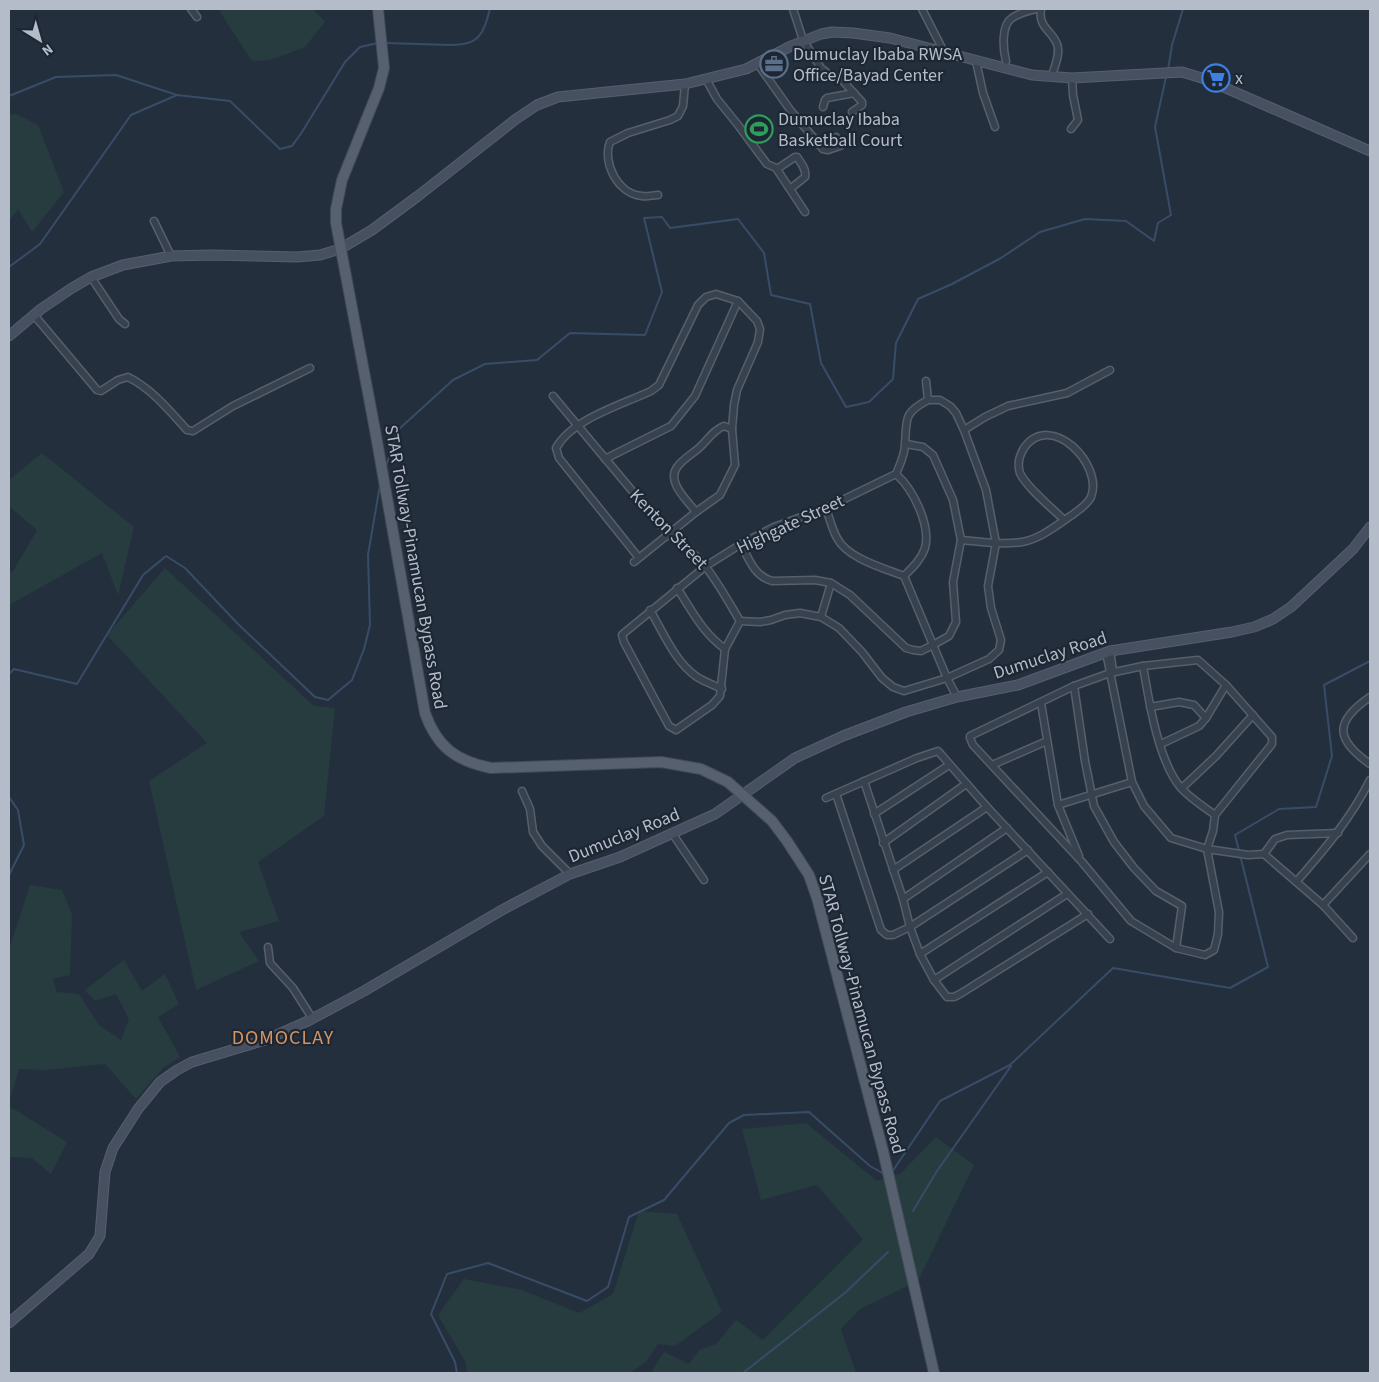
<svg xmlns="http://www.w3.org/2000/svg" width="1379" height="1382" font-family="'Source Sans 3',sans-serif">
<style>
.green{fill:#263c3f}
.lines{fill:none;stroke-linecap:round;stroke-linejoin:round}
.stream{stroke:#394c67;stroke-width:2}
.street-casing{stroke:#565f6c;stroke-width:9}
.secondary-casing{stroke:#565f6c;stroke-width:11}
.primary-casing{stroke:#414a57;stroke-width:12}
.street{stroke:#38414e;stroke-width:6}
.secondary{stroke:#465061;stroke-width:9}
.primary{stroke:#56606e;stroke-width:10}
.labels{text-anchor:middle;stroke-width:4.5;stroke-linejoin:round;paint-order:stroke}
.poi-label{font-size:18px;fill:#b4bcc9;stroke:#1d2633;text-anchor:start}
.street-label{font-size:18px;fill:#b4bcc9;stroke:#1d2633}
.quarter-label{font-size:20px;letter-spacing:1px;fill:#d59563;stroke:#1d2633}
</style>
<rect width="100%" height="100%" fill="#242f3e"/>
<g class="green">
<polygon points="218,9 313,9 325,22 305,47 270,60 252,61"/>
<polygon points="16,114 38,125 64,192 32,232 18,209 9,221 9,115"/>
<polygon points="757,115 773,135 761,144 746,124"/>
<polygon points="42,453 134,527 118,595 102,553 9,605 9,573 13,571 37,530 9,506 9,480"/>
<polygon points="165,568 314,706 335,708 324,816 258,862 279,921 239,932 259,961 196,990 149,781 207,743 107,635"/>
<polygon points="30,885 62,890 72,915 70,975 53,979 57,992 79,994 99,1025 121,1040 129,1019 116,994 95,1001 85,990 124,960 142,991 165,974 179,1004 158,1017 180,1057 164,1067 136,1099 105,1064 46,1070 19,1069 9,1103 9,950"/>
<polygon points="9,1106 67,1142 51,1174 32,1158 9,1157"/>
<polygon points="806,1123 877,1181 901,1173 936,1137 974,1165 918,1281 860,1309 841,1329 856,1373 651,1373 664,1352 689,1364 699,1350 716,1344 736,1320 763,1340 863,1239 817,1185 761,1200 742,1129"/>
<polygon points="639,1211 677,1214 722,1312 675,1346 658,1344 646,1362 630,1373 467,1373 465,1361 438,1315 464,1279 522,1290 579,1313 613,1294"/>
</g>
<g class="lines">
<g class="stream">
<path d="M385 43 451 45C480 45 483 34 490 9"/>
<polyline points="1168,70 1172,45 1183,9"/>
<polyline points="9,96 56,77 116,75 177,95"/>
<polyline points="9,267 40,244 131,115 177,95 230,101 280,149 292,146 302,132 345,62 360,47 378,43"/>
<polyline points="386,466 398,430 453,380 485,364 537,360 570,333 645,335 662,292 644,218 662,217 670,228 738,219 764,253 771,295 810,304 821,363 846,407 869,402 893,379 896,343 918,299 952,284 1001,258 1040,232 1085,219 1126,221 1154,241 1158,223 1171,215 1155,127 1166,77"/>
<polyline points="9,674 14,669 77,684 143,575 166,556 185,568 238,624 315,697 328,700 352,680 364,649 370,625 368,555 380,485"/>
<polyline points="9,797 18,810 24,845 9,875"/>
<polyline points="1239,851 1235,835 1279,809 1316,807 1332,756 1324,685 1370,661"/>
<polyline points="892,1172 940,1101 1010,1065 1113,968 1230,988 1268,967 1240,855"/>
<polyline points="913,1211 937,1171 1011,1066"/>
<polyline points="457,1373 455,1362 431,1314 447,1274 488,1263 587,1301 608,1287 629,1217 664,1200 729,1123 744,1115 809,1112 870,1166 884,1174"/>
<polyline points="743,1373 846,1292 888,1252"/>
</g>
<g class="street-casing">
<g id="street">
<polyline points="191,9 197,17"/>
<polyline points="793,9 803,40 821,68 831,76 842,80 862,102 862,105 852,112"/>
<polyline points="922,9 944,52"/>
<path d="M1041 9C1038 28 1052 30 1057 44 1061 54 1054 67 1052 76"/>
<polyline points="976,61 983,93 995,127"/>
<path d="M1006 61C1003 49 1001 25 1012 18 1019 13 1028 11 1036 9"/>
<polyline points="757,63 791,111 823,149 828,150 840,146 836,137"/>
<polyline points="706,79 717,99 738,125 767,164 776,168 805,212"/>
<polyline points="823,107 825,100 827,98 854,93"/>
<polyline points="1071,129 1078,120 1073,95 1072,78"/>
<path d="M777 169 795 157H797C801 163 807 170 805 177L790 189"/>
<path d="M658 195C653 195 647 197 642 196 618 194 602 163 610 142L628 133 670 120 678 116 683 106 685 84"/>
<polyline points="154,221 171,256"/>
<polyline points="91,277 119,319 125,324"/>
<path d="M34 315 97 390 101 391 118 380 128 377C152 389 169 410 187 430L193 431 233 406 310 368"/>
<polyline points="926,381 928,400"/>
<path d="M553 396 669 535C705 556 719 586 740 621"/>
<path d="M928 400H940L950 406 956 413 964 430 986 490 996 543 988 586 991 608 1001 640 999 650 989 659 947 678 904 691 893 687 882 678 862 652 839 628 821 617 800 613 785 615 771 620 760 622 740 621 725 649 720 696 712 705 676 730 669 726 624 642 622 635 624 633 706 566 741 544 774 527 826 508 896 474C900 464 905 455 905 444 907 419 903 413 928 400Z"/>
<polyline points="964,430 985,417 1008,406 1067,393 1110,370"/>
<polyline points="605,459 671,426 695,396 738,301"/>
<path d="M896 474C913 489 931 525 925 548 921 560 912 568 904 576"/>
<path d="M826 508C829 517 832 529 837 538 847 558 883 568 904 576"/>
<path d="M696 512C687 500 665 481 678 466 683 459 692 454 699 448 708 440 713 430 724 426L732 429"/>
<path d="M961 540C981 542 1002 545 1022 542 1040 539 1057 525 1072 515 1079 510 1087 505 1091 497 1104 465 1051 410 1024 448 1019 456 1017 464 1020 473 1026 487 1052 508 1064 520"/>
<path d="M741 544C749 559 754 576 772 581L815 580 831 583 850 595 906 648 913 650 921 651 933 645 949 636 956 622 953 582 961 540 953 500 933 455 923 447 906 444"/>
<path d="M634 562 696 512 720 495 735 465 732 429 734 405 737 390 758 342 760 329 757 321 738 301 716 294 706 297 698 305 659 385 651 391C621 405 572 419 556 448L559 458 639 558"/>
<polyline points="904,576 947,678 957,697"/>
<path d="M677 588C693 612 702 632 725 649"/>
<path d="M650 610C663 632 675 662 697 677 705 682 714 685 722 689"/>
<polyline points="821,617 831,583"/>
<polyline points="1110,651 1113,670"/>
<polyline points="1106,652 1132,782 1144,806 1171,838 1207,849 1248,855 1264,854 1323,905 1353,938"/>
<polygon points="1198,660 1226,685 1272,737 1272,744 1215,815 1213,831 1207,849 1219,912 1218,934 1214,950 1205,955 1176,948 1131,921 1082,862 973,745 970,738 970,736 1074,686 1110,673 1143,666"/>
<path d="M1143 666C1149 701 1158 761 1181 788 1190 798 1204 807 1215 815"/>
<polyline points="1074,686 1085,761 1094,806 1114,842 1134,868 1156,891 1182,906 1176,948"/>
<path d="M1370 697C1335 721 1334 739 1370 764"/>
<polyline points="1041,703 1058,805 1079,856"/>
<polyline points="1150,707 1179,702 1194,705 1206,718"/>
<polyline points="1161,744 1199,726 1206,718 1226,685"/>
<polyline points="992,765 1047,741"/>
<polyline points="864,781 903,899 910,927 920,954 934,980 947,997 954,997 960,994 1088,914"/>
<polyline points="1182,788 1216,756 1253,715"/>
<polyline points="522,791 530,809 533,832 542,846 570,874"/>
<polyline points="836,794 881,930 887,935 893,935 910,927 1028,850"/>
<polyline points="826,798 917,758 938,751 987,807 1110,939"/>
<polyline points="1058,805 1132,782"/>
<polyline points="874,814 949,765"/>
<polyline points="672,833 704,880"/>
<polyline points="883,843 966,784"/>
<polyline points="1264,854 1275,839 1287,835 1338,833"/>
<polyline points="893,870 987,807"/>
<path d="M1297 881C1325 849 1351 818 1370 780"/>
<polyline points="903,899 1007,828"/>
<polyline points="1323,905 1370,854"/>
<polyline points="268,947 270,963 293,988 312,1018"/>
<polyline points="920,954 1048,872"/>
<polyline points="934,980 1067,894"/>
</g>
</g>
<g class="secondary-casing">
<g id="secondary">
<polyline points="9,336 41,309 72,288 91,277 123,265 171,256 212,255 297,257 320,255 340,249 372,230 418,196 516,119 537,105 558,97 685,84 746,69 791,46 821,34 832,32 853,33 890,38 1032,75 1072,78 1182,72 1205,79 1370,151"/>
<polyline points="9,1323 89,1254 100,1236 105,1172 113,1148 138,1109 160,1082 177,1070 192,1062 265,1040 308,1021 364,991 502,910 570,874 620,857 715,814 795,758 843,736 906,712 957,697 1018,685 1110,651 1232,632 1254,627 1273,619 1291,607 1353,549 1370,527"/>
</g>
</g>
<g class="primary-casing">
<path id="primary" d="M378 9 384 68 379 88 342 180 336 209V223L375 430 425 713C437 747 456 761 491 768L661 762 701 769 728 782 772 821 787 841 809 875 817 898 883 1151 934 1373"/>
</g>
<use href="#street" class="street"/>
<use href="#secondary" class="secondary"/>
<use href="#primary" class="primary"/>
</g>
<defs>
<g id="office-ring" transform="scale(1.4375)"><circle r="9.5" fill="#1d2633" stroke="#5c6f8a" stroke-width="1.5"/><path d="M-6-3h4V-5.5h4V-3h4V5H-6ZM-1-4.5V-3h2v-1.5ZM-6 0V1H6V0Z" fill="#5c6f8a"/></g>
<g id="supermarket-ring" transform="scale(1.4375)"><circle r="9.5" fill="#1d2633" stroke="#3f7fe0" stroke-width="1.5"/><path d="M-6-5.5h2.5l.6 2H6L4.5 2H-2.5L-4.4-4H-6ZM-1.5 3.2a1.3 1.3 0 1 0 .1 0ZM3 3.2a1.3 1.3 0 1 0 .1 0Z" fill="#3f7fe0"/></g>
<g id="stadium-ring" transform="scale(1.4375)"><circle r="9.5" fill="#1d2633" stroke="#2e9e5b" stroke-width="1.5"/><path d="M0-5a6.5 5 0 1 0 0 10a6.5 5 0 1 0 0-10ZM-3.5-1.8h7v3.6h-7Z" fill="#2e9e5b"/></g>
</defs>
<g fill-rule="evenodd">
<use href="#office-ring" x="774" y="64"/>
<use href="#supermarket-ring" x="1216" y="78"/>
<use href="#stadium-ring" x="759" y="129"/>
</g>
<g class="labels">
<g class="poi-label">
<text x="793" y="60">Dumuclay Ibaba RWSA<tspan x="793" dy="21">Office/Bayad Center</tspan></text>
<text x="1235" y="84">x</text>
<text x="778" y="125">Dumuclay Ibaba<tspan x="778" dy="21">Basketball Court</tspan></text>
</g>
<g class="street-label">
<text transform="translate(790 524) rotate(-25)" y="6">Highgate Street</text>
<text transform="translate(669 529) rotate(46)" y="6">Kenton Street</text>
<text transform="translate(416 567) rotate(80)" y="6">STAR Tollway-Pinamucan Bypass Road</text>
<text transform="translate(1050 655) rotate(-18)" y="6">Dumuclay Road</text>
<text transform="translate(624 835) rotate(-22)" y="6">Dumuclay Road</text>
<text transform="translate(862 1014) rotate(75)" y="6">STAR Tollway-Pinamucan Bypass Road</text>
</g>
<g class="quarter-label">
<text x="283" y="1044">DOMOCLAY</text>
</g>
</g>
<rect width="1379" height="1382" fill="none" stroke="#b4bcc9" stroke-width="20"/>
<g transform="translate(40 40) rotate(143)" stroke="#1d2633" stroke-width="4" paint-order="stroke">
<path d="M0-4L9 19L0 12L-9 19Z" fill="#b4bcc9"/>
<text y="-8" font-size="14" font-weight="bold" text-anchor="middle" fill="#b4bcc9">N</text>
</g>
</svg>
